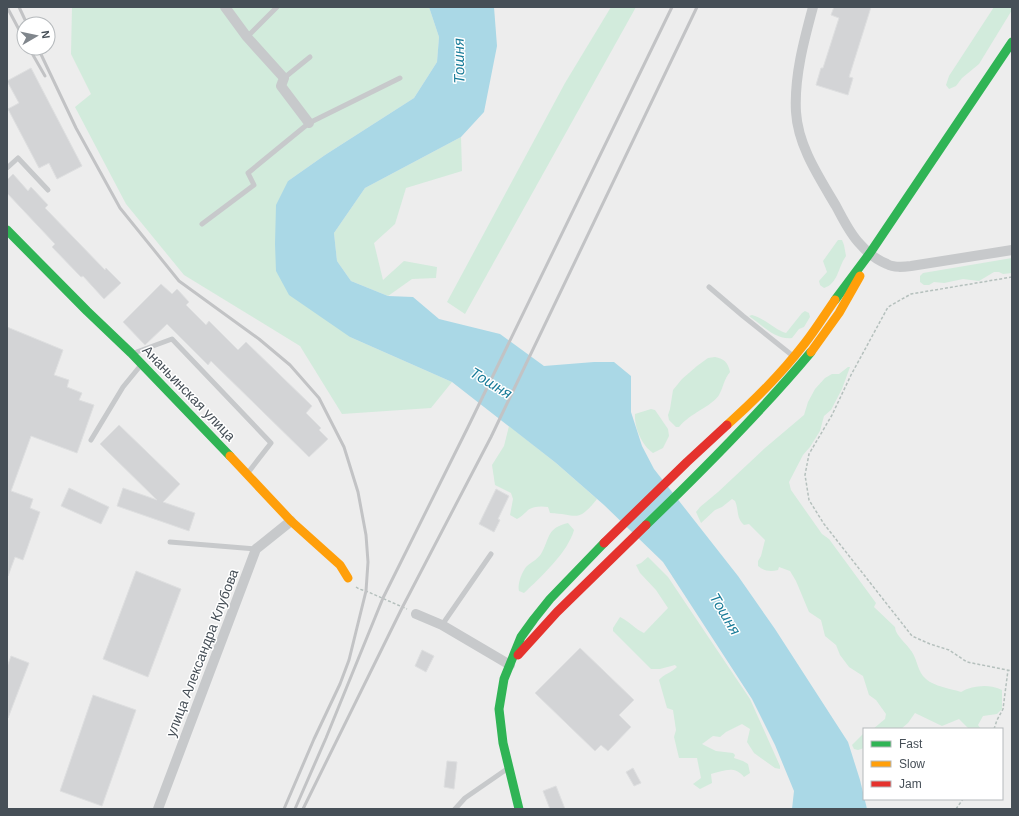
<svg xmlns="http://www.w3.org/2000/svg" width="1019" height="816" font-family="Arial,sans-serif">
<style>
.green{fill:#d2ebdc}
.water{fill:#aad8e6}
.building{fill:#d3d4d6;stroke:#dedfe0}
.lines{fill:none;stroke-linecap:round;stroke-linejoin:round}
.path{stroke:#b5c0bd;stroke-width:1.5;stroke-dasharray:3 2;stroke-linecap:butt}
.lane{stroke:#c7c9cb;stroke-width:5}
.street{stroke:#c7c9cb;stroke-width:10}
.fast{stroke:#30b455;stroke-width:9}
.slow{stroke:#ff9f0a;stroke-width:9}
.jam{stroke:#e5322d;stroke-width:9}
.rail{stroke:#c2c3c5;stroke-width:3}
.labels{text-anchor:middle;stroke-width:3;stroke-linejoin:round;paint-order:stroke}
.street-label{font-size:14px;fill:#464f57;stroke:#fff}
.water-label{font-size:15px;font-style:italic;fill:#187b98;stroke:#fff}
</style>
<rect width="100%" height="100%" fill="#ededed"/>
<g class="green">
<polygon points="72,7 429,7 439,37 437,62 414,98 325,155 288,181 350,337 452,382 431,408 342,414 300,346 184,275 126,204 75,107 91,94 71,54"/>
<polygon points="611,7 636,7 465,314 447,302 565,83"/>
<polygon points="994,7 1012,7 1012,10 979,64 962,78 956,86 949,89 946,85 949,76"/>
<polygon points="461,137 462,171 406,188 395,224 374,243 383,280 404,261 437,267 436,278 412,279 388,296 351,281 337,261 334,233 365,188"/>
<path d="M838 240H842L844 245 846 256C838 267 838 284 824 288L820 285 819 281 827 272 823 261Z"/>
<polygon points="1012,258 1012,273 1003,274 999,272 994,272 979,281 963,279 944,283 934,282 929,285 924,285 920,282 920,276 923,273"/>
<path d="M805 311 809 313 810 317 804 327 799 329 792 338C775 340 762 325 749 316L752 315C764 318 775 330 786 333L802 313Z"/>
<path d="M715 357C724 359 728 362 730 372 724 379 723 388 719 395 711 407 690 413 679 427H676L669 420 668 415 670 409 673 390 682 379 697 366 708 358Z"/>
<path d="M848 367H850L842 389 831 410 824 416 820 431 810 447 803 455 789 482 791 490 822 534 829 539 876 603 874 607 895 627C895 635 907 644 912 652 918 661 917 671 926 679 933 686 952 689 961 692 973 685 990 684 1002 690V709L997 714 983 716 978 725 981 729H969L959 719 942 726 915 713 908 723 901 729H873L885 719 886 714 876 700 869 695 863 676 849 667 840 655 836 645 825 636 821 620 809 612 796 581 790 571 779 567 778 570C770 572 764 571 758 566V561L761 556 765 540 749 524 744 525C736 518 739 510 735 501L732 499 722 507 715 510 701 523 696 512 700 507 718 492 765 448 804 415 808 402 815 389 825 378 832 374H839Z"/>
<path d="M651 409 655 410 668 429 669 436 663 448 653 453C642 446 634 427 635 414Z"/>
<path d="M509 426 556 463 597 499C577 524 577 514 550 513L548 507C542 506 533 506 528 510 524 514 522 516 517 519L510 515 513 499 511 493 495 485 492 465 504 446Z"/>
<path d="M568 523 574 530C568 552 541 577 524 593L519 591C517 584 522 572 526 567 531 562 537 560 541 554 550 539 546 528 568 523Z"/>
<path d="M648 557 668 577 750 699 780 766V769L775 768 754 753 747 742 750 729 742 724 726 732 720 737 713 736 702 744 716 751 733 753 735 755 734 758 743 761 748 764 750 773 744 777C734 765 724 771 711 774L712 783 700 789 693 784 701 778 697 758H679L674 737 676 730 673 710 667 708 659 680C664 674 671 673 677 667L675 665 660 669H651L613 631V628L620 617C629 621 635 629 644 633L668 608 656 590 640 573 636 565 641 563Z"/>
<polygon points="864,733 864,748 858,750 854,749 852,745"/>
</g>
<polygon class="water" points="429,7 494,7 497,46 484,112 461,137 365,188 334,233 337,261 351,281 388,296 413,297 439,319 500,334 544,366 594,362 614,362 631,376 631,412 642,446 654,469 738,576 775,629 848,742 860,780 867,809 792,809 794,791 775,745 752,699 663,562 604,505 556,463 452,382 350,337 289,295 276,271 275,244 276,205 288,181 325,155 414,98 437,62 439,37"/>
<g class="building">
<polygon points="834,7 871,7 849,77 853,78 848,95 816,85 821,68 823,68 839,18 831,15"/>
<polygon points="31,68 82,166 57,179 49,163 39,168 8,109 19,103 7,81"/>
<polygon points="13,174 28,191 31,187 48,205 45,208 105,270 106,268 121,283 104,299 83,276 81,277 52,247 55,244 7,193 7,180"/>
<polygon points="161,284 172,294 177,289 189,302 186,305 206,325 209,321 238,350 246,342 312,406 306,413 321,428 319,430 328,439 309,457 211,361 208,365 167,324 145,345 123,322"/>
<polygon points="7,327 63,350 54,375 69,380 67,387 82,393 79,400 94,405 77,453 31,436 11,491 33,499 30,508 40,512 23,560 15,557 8,576"/>
<polygon points="119,425 180,484 163,502 195,513 189,531 117,506 123,488 157,500 100,444"/>
<polygon points="69,488 109,507 101,524 61,506"/>
<polygon points="496,489 509,496 498,519 500,520 494,532 479,524"/>
<polygon points="136,571 181,589 148,677 103,659"/>
<polygon points="580,648 634,700 619,715 631,727 608,751 601,745 595,751 535,693"/>
<polygon points="422,650 434,656 426,672 415,666"/>
<polygon points="11,656 29,663 8,718 7,667"/>
<polygon points="93,695 136,710 102,806 60,791"/>
<polygon points="447,761 457,762 454,789 444,787"/>
<polygon points="633,768 641,783 634,786 626,772"/>
<polygon points="556,786 565,809 550,809 543,791"/>
</g>
<g class="lines">
<g class="path">
<polyline points="1012,277 911,294 888,307 851,375 832,415 809,454 805,475 809,500 824,524 912,636 930,644 949,650 967,662 1012,671"/>
<polyline points="356,587 359,589 366,591 407,609"/>
<polyline points="994,729 997,720 1003,709 1008,670"/>
<polyline points="956,809 963,799"/>
</g>
<g class="lane">
<polyline points="247,37 277,7"/>
<polyline points="284,78 310,57"/>
<polyline points="7,168 18,158 48,190"/>
<polyline points="202,224 254,185 248,173 309,123 400,78"/>
<polyline points="709,287 743,316 793,356"/>
<polyline points="134,353 172,339 271,443 247,474"/>
<polyline points="91,440 123,387 141,365"/>
<polyline points="170,542 256,549"/>
<polyline points="442,625 491,554"/>
<polyline points="455,809 465,798 507,769"/>
</g>
<g class="street">
<polyline points="225,7 247,37 284,78 281,86 309,123"/>
<path d="M813 7C804 40 794 77 796 112 798 146 819 177 836 206 843 219 850 234 860 244 867 252 877 260 887 264 894 268 903 267 911 266L1012 250"/>
<polyline points="416,614 442,625 510,665"/>
<polyline points="158,809 256,549 291,521"/>
</g>
<g class="fast">
<polyline points="7,230 87,311 131,353 230,456"/>
<polyline points="835,300 870,253 1012,42"/>
<path d="M646 525C703 470 760 413 811 352"/>
<polyline points="519,809 503,743 499,709 504,679 521,637 534,619 550,599 604,543"/>
</g>
<g class="slow">
<polyline points="811,352 839,313 860,276"/>
<path d="M727 425C755 400 782 373 805 343 816 329 825 314 835 300"/>
<polyline points="230,456 291,521 340,565 348,578"/>
</g>
<g class="jam">
<polyline points="604,543 687,462 727,425"/>
<polyline points="518,655 557,612 646,525"/>
</g>
<g class="rail">
<polyline points="7,7 24,39"/>
<polyline points="19,7 27,24"/>
<polyline points="29,48 45,76"/>
<polyline points="38,48 76,128 120,208 179,281 259,339 290,365 319,398 344,447 358,492 366,535 368,562 366,591 349,660 340,684 314,739 284,809"/>
<polyline points="295,809 326,738 383,598 468,427 672,7"/>
<polyline points="303,809 402,608 491,437 697,7"/>
</g>
</g>
<g class="labels">
<g class="street-label">
<text transform="translate(189 393) rotate(46)" y="5">Ананьинская улица</text>
<text transform="translate(202 653) rotate(-69)" y="5">улица Александра Клубова</text>
</g>
<g class="water-label">
<text transform="translate(459 61) rotate(-91)" y="5">Тошня</text>
<text transform="translate(491 383) rotate(31)" y="5">Тошня</text>
<text transform="translate(725 614) rotate(59)" y="5">Тошня</text>
</g>
</g>
<rect width="1019" height="816" fill="none" stroke="#464f57" stroke-width="16"/>
<rect x="863" y="728" width="140" height="72" fill="#ffffff" stroke="#b5b9bc"/>
<rect x="871" y="741" width="20" height="6" fill="#30b455" stroke="#b5b9bc"/>
<text x="899" y="748" font-size="12" fill="#464f57">Fast</text>
<rect x="871" y="761" width="20" height="6" fill="#ff9f0a" stroke="#b5b9bc"/>
<text x="899" y="768" font-size="12" fill="#464f57">Slow</text>
<rect x="871" y="781" width="20" height="6" fill="#e5322d" stroke="#b5b9bc"/>
<text x="899" y="788" font-size="12" fill="#464f57">Jam</text>
<g transform="translate(36 36) rotate(81)"><circle r="19" fill="#ffffff" stroke="#b5b9bc"/>
<path d="M0-3L7 15L0 10L-7 15Z" fill="#80868c"/>
<text y="-6" font-size="11" font-weight="bold" text-anchor="middle" fill="#464f57">N</text>
</g>
</svg>
